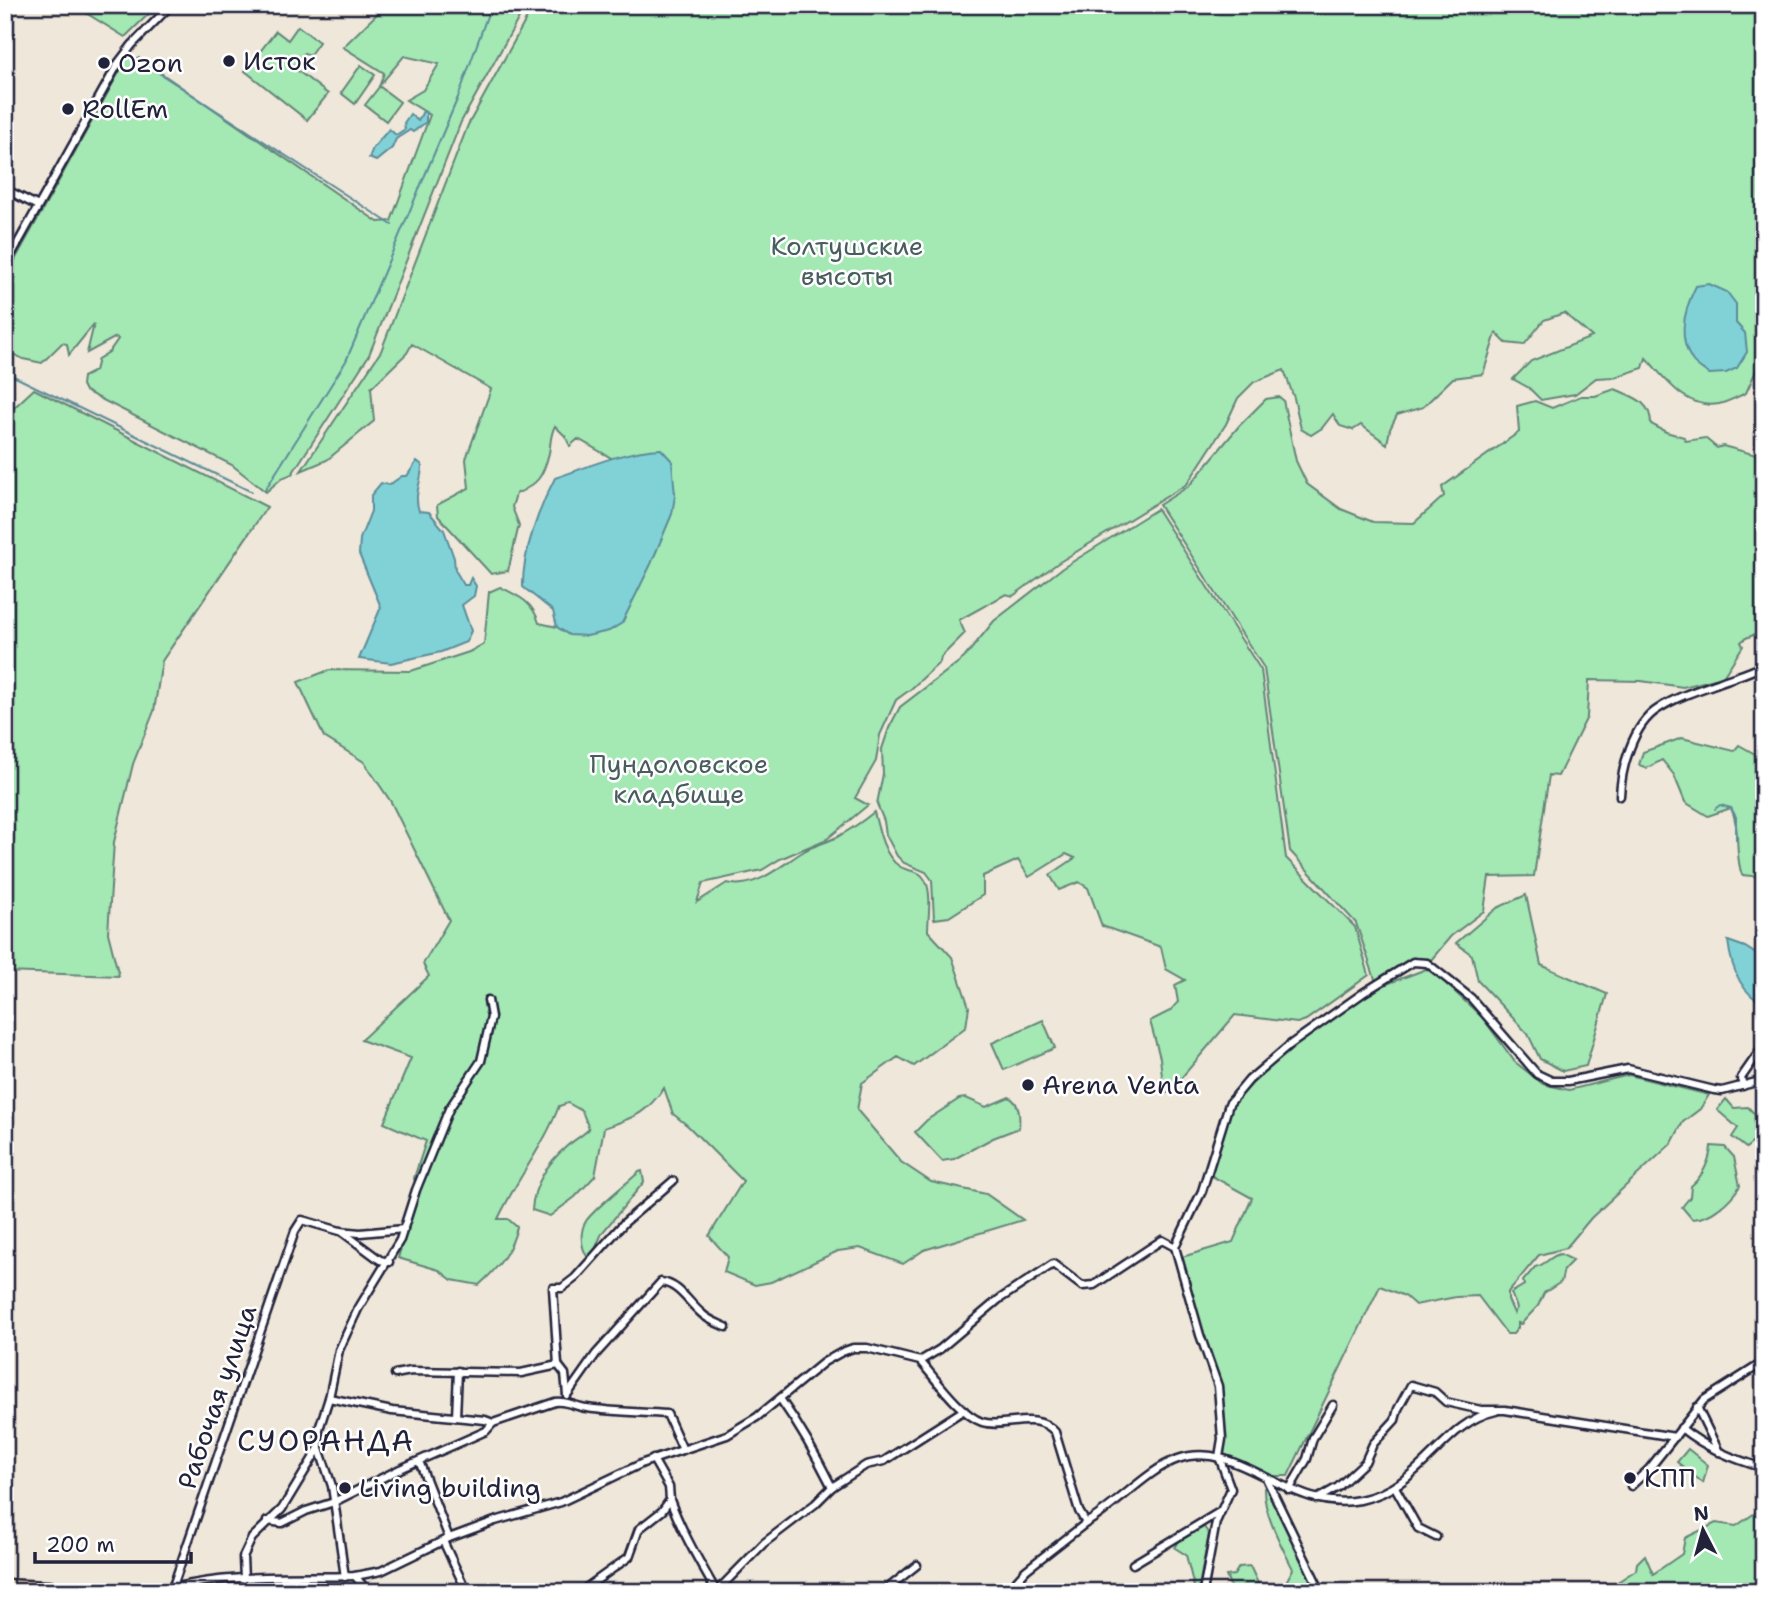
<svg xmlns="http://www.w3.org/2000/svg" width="1769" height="1597" font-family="'Shantell Sans',sans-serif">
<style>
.green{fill:#a4e8b4;stroke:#638578;stroke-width:2}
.water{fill:#81d2d7;stroke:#5b8c99;stroke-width:2}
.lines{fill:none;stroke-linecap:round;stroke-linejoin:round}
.stream{stroke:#5b8c99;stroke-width:2}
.minor-casing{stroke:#22223b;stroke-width:11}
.major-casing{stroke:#22223b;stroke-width:13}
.minor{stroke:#fff;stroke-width:6}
.major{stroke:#fddcac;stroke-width:8}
.poi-dot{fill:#22223b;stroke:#fff;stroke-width:2.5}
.labels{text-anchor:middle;stroke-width:5;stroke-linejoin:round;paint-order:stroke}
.poi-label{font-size:26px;fill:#22223b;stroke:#fff;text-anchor:start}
.park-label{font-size:26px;fill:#495d5f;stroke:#fff}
.street-label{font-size:26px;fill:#22223b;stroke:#fff}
.quarter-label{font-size:30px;letter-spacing:2px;fill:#22223b;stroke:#fff}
</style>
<rect width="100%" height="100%" fill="#efe7d9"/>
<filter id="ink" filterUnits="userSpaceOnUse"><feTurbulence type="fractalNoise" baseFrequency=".0143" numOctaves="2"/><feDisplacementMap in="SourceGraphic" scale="14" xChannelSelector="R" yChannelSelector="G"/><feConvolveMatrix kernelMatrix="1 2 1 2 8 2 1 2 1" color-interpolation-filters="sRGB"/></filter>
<g filter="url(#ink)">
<g class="green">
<polygon points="73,5 158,5 125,37"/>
<polygon points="386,5 526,5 461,122 369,355 292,474 282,478 266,492 232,465 85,391 82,385 83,377 95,371 98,359 109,352 118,339 116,337 87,353 94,324 69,355 67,344 62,343 42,363 23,359 5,350 5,278 127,58 139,58 378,222 391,221 430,115 406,100 423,90 439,64 404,56 379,86 400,102 386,121 365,105 379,87 384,73 343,47"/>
<path d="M534 5H1764V301H1755L1764 353 1746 393C1737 397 1728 402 1719 404 1686 410 1666 379 1646 358L1643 368 1615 377 1596 378 1575 394 1541 400 1529 388 1513 379 1531 361 1592 337 1564 313 1544 320 1524 345 1506 343 1496 333 1483 374 1453 378 1423 407 1397 415 1390 429 1387 444 1361 425 1353 430 1340 426 1333 414 1322 428 1311 435 1301 429 1294 398 1284 370 1254 382 1238 398 1226 424 1187 484 1058 563 1013 596 1006 594 959 620 965 633 941 657 940 662 911 689 896 700 880 735 876 761 855 798 868 805 827 839 780 859 762 870 703 883 697 902 727 883C756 891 783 863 806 850 816 845 827 842 837 837 850 830 863 821 874 812 878 828 884 856 899 866 909 873 920 868 926 882 932 895 928 917 928 931L952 957 969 1007 966 1027 914 1066 898 1057 862 1083 857 1110 901 1162 931 1182 986 1194 1023 1220 924 1250 903 1264 860 1248 838 1251 771 1282 755 1285 724 1272 728 1257 709 1236 743 1181 688 1126 673 1114 664 1088C645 1115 634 1117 604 1128L595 1176 575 1197 550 1216 532 1210C533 1186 548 1162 567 1146 574 1140 582 1136 589 1129L582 1111 568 1103 559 1106C544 1146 516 1180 498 1219H508L517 1227C511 1252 498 1268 479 1285L452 1280 439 1270 398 1258 417 1194 414 1178 426 1141 384 1123 411 1058 361 1040 429 976 423 964 449 920 391 802 364 762 324 737 298 682 329 670 411 671 469 652 484 644 489 592 500 587C519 596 533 602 539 623L557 627 569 635 675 496V492L669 491 578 439 570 446 565 436 555 426C550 435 551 443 549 453 543 477 538 484 516 494L512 507 519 525 508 571 491 574 438 516 437 505 469 488 466 459 491 389 412 344 407 353 371 388 374 421 327 460 301 471 381 351 468 125Z"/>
<polygon points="298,26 319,42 309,56 304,53 293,67 328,94 307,120 245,71 276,31 288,40"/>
<polygon points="361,65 375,75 355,104 341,93"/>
<polygon points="34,389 267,507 162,661 154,711 133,764 114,842 108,933 119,976 5,972 5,416"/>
<path d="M1615 389C1633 397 1651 401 1651 424L1666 432 1684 437 1686 441 1705 438 1717 448 1723 446 1764 457V631L1746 638 1741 642 1743 646 1723 677 1683 687 1641 681 1589 680 1587 717 1558 776 1549 775 1534 876 1489 877 1484 911 1451 936 1431 960 1411 963 1376 982 1356 923 1290 851 1264 668 1159 505 1189 486 1239 426 1266 399 1279 397 1283 400 1296 461 1307 484 1341 509 1373 522 1414 523 1444 496 1442 487 1519 432 1517 406 1535 401 1552 408 1581 396H1595Z"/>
<polygon points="1157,509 1261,670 1286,858 1355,927 1369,975 1306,1020 1297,1023 1235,1015 1171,1090 1164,1094 1160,1058 1150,1021 1170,1011 1178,1002 1175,985 1185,980 1166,969 1161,947 1102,926 1088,888 1079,882 1059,890 1050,875 1075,858 1066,854 1029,877 1018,860 983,876 983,895 949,917 934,919 932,880 926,872 904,863 897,856 886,835 884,821 877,804 883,774 882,749 889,728 900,707 964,658 994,621 1061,569"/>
<path d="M1682 738 1734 751 1739 745 1764 759 1762 877 1742 875C1734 854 1741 829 1731 808L1708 816 1685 802 1674 775 1662 760 1647 768 1639 765 1643 752Z"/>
<polygon points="1526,895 1541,965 1607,994 1586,1066 1563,1071 1540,1059 1528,1034 1478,981 1472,955 1456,943 1497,908"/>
<path d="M1429 968 1482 1017 1515 1062 1543 1084 1569 1090 1629 1075 1709 1095 1700 1109 1683 1122 1672 1143 1591 1218 1566 1248 1539 1255 1508 1292V1300L1514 1313 1517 1308 1511 1293 1524 1285 1523 1281 1535 1267C1546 1265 1550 1256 1560 1254L1573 1260 1564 1269 1561 1282 1544 1293 1538 1306 1521 1324 1518 1323V1328L1513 1334H1507L1478 1296 1456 1297 1415 1305 1405 1296 1380 1286 1288 1476H1272L1221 1454V1399L1182 1257 1233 1242 1252 1198 1210 1175 1231 1107 1271 1063 1376 988Z"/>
<polygon points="1043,1020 1055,1048 1004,1070 992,1043"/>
<path d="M1009 1097C1020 1103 1020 1116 1019 1128L993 1138 954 1159 942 1161 915 1132 927 1120 959 1099 966 1098 986 1107Z"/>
<polygon points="1726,1099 1734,1108 1748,1107 1764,1124 1764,1133 1746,1148 1732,1137 1738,1128 1717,1110"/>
<path d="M1711 1146 1725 1147 1734 1157 1740 1186C1730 1201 1711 1219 1692 1219L1682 1207 1690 1197 1691 1186C1702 1177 1710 1161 1711 1146Z"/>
<path d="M642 1171 644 1182 602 1233 594 1252 588 1258C581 1248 579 1232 586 1221 596 1207 625 1185 639 1172Z"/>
<polygon points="1688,1449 1708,1465 1703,1483 1677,1462"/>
<path d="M1268 1487 1314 1587 1303 1592H1286L1287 1580 1293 1569C1282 1547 1263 1513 1264 1488Z"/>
<polygon points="1764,1507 1764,1592 1602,1592 1636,1570 1637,1563 1645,1555 1653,1574 1682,1554 1685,1538 1716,1523 1736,1526"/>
<polygon points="1204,1527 1209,1534 1198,1591 1194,1587 1186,1555 1175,1548 1179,1541"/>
<polygon points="1250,1566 1262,1592 1233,1592 1226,1576 1234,1575 1239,1567"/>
</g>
<g class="water">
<polygon points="423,111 426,113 426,122 413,132 410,130 396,139 392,148 376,161 369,158 373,148 389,129 396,135 405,129 404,123 410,114 418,121"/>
<path d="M1709 284 1727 292 1736 304V323L1745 333 1747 352 1737 368 1726 373 1709 374C1704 370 1696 366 1692 360 1677 337 1685 308 1696 286Z"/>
<path d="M661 449 672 461 675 496 672 514 651 564 622 623 609 631 587 636 569 635 557 627 553 611 523 587C522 554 539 508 555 478 591 466 622 451 661 449Z"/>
<path d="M417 461 422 465C422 482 413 494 419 511L429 512 444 530 454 558 455 570 464 585H468L471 578 476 586 474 596 462 605 471 631 466 642 441 652 391 663 359 659 381 607 359 554 360 539 371 511V495L381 483 389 485 402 476H407Z"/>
<path d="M1728 941 1745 947 1764 959V1004C1740 993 1731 966 1728 941Z"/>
</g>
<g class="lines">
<g class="stream">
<polyline points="142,62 392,225"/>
<polyline points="5,372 252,492"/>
<polyline points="265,490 346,361 459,95 491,5"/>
<polyline points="1715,809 1720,805 1731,808 1736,817 1736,840"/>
</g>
<g class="minor-casing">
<g id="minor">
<polyline points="5,189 38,206"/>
<polyline points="5,266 119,62 132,45 171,5"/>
<path d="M1620 796C1621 769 1633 724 1658 709 1676 697 1698 690 1718 683 1733 677 1750 673 1764 665"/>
<polyline points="1743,1086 1741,1078 1764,1045"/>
<polyline points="341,1231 380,1260 389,1262"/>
<polyline points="1175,1247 1202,1191 1229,1104 1249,1080 1291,1044 1363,993 1413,962 1427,963 1471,998 1537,1074 1552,1081 1568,1081 1628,1069 1714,1090 1722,1091 1764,1080"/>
<path d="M920 1361C935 1378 961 1415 982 1422 1005 1429 1036 1410 1055 1432L1079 1511 1086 1523C1115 1507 1148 1469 1178 1459 1239 1438 1289 1514 1360 1500 1424 1487 1441 1423 1496 1411"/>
<polyline points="920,1361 940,1349 998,1300 1053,1264 1082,1286 1094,1285 1162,1240 1175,1247 1200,1335 1218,1386 1222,1439 1219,1457 1231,1489 1216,1522 1203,1592"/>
<polyline points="558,1365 553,1288 562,1288 575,1278 624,1223 673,1181"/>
<polyline points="395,1374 411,1371 521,1373 558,1365 565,1374 567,1395"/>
<path d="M567 1395 596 1354 661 1282C679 1284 688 1302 701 1313 708 1320 717 1323 726 1327"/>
<polyline points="329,1398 392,1411 485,1420 493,1423"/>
<path d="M781 1400C800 1427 817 1457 832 1487"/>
<polyline points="1697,1407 1719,1452"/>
<polyline points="456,1417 458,1371"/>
<path d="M1681 1428C1706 1448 1733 1459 1764 1468"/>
<polyline points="319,1448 332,1486 345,1577"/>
<polyline points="419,1461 449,1538"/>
<polyline points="1267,1480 1321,1592"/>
<polyline points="1631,1486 1649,1469 1704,1400 1764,1362"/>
<polyline points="1395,1487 1418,1528 1436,1537"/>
<polyline points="1289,1490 1307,1459 1313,1438 1333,1405"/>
<polyline points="1317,1499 1338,1487 1365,1462 1373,1444 1395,1420 1398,1409 1411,1385 1435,1392 1446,1402 1481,1410 1505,1410 1675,1437"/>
<path d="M670 1500C682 1532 699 1561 716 1591"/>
<path d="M267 1521 282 1523 306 1511 334 1502 400 1469 486 1431 493 1423 555 1402C567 1400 575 1407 587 1408 614 1412 641 1412 667 1414L683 1450"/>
<polyline points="443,1541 467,1592"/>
<polyline points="1133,1564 1221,1511"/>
<polyline points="355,1576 368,1592"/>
<polyline points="244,1579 243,1557 252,1538 282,1509 319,1448 319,1429 329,1398 339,1350 358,1309 400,1240 416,1190 449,1109 481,1061 491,1017 488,1000"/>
<path d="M173 1588C231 1573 295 1578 355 1576L381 1571 449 1538 495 1521 561 1502 643 1463 727 1435 757 1417 824 1362 842 1352 853 1348H867L920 1361"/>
<polyline points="171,1592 295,1231 302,1220 340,1231 360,1233 404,1229"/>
<polyline points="574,1592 583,1590 629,1557 639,1529 662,1511 670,1500 669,1487 653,1459"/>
<polyline points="716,1592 764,1543 815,1504 832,1487 866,1465 884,1461 964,1410"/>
<polyline points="883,1592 917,1565"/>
<polyline points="1006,1592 1026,1570 1086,1523"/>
</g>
</g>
<g class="major-casing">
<polyline id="major" points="5,1584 65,1587 87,1592"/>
</g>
<use href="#minor" class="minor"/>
<use href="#major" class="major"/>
</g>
</g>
<g class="poi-dot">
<circle cx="229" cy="61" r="7"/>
<circle cx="104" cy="63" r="7"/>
<circle cx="68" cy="109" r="7"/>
<circle cx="1028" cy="1085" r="7"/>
<circle cx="1630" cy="1478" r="7"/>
<circle cx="345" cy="1488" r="7"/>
</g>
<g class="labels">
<g class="poi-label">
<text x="243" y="70">Исток</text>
<text x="118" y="72">Ozon</text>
<text x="82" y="118">RollEm</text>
<text x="1042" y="1094">Arena Venta</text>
<text x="1644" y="1487">КПП</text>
<text x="359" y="1497">Living building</text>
</g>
<g class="park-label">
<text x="847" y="255">Колтушские<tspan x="847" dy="30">высоты</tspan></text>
<text x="679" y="773">Пундоловское<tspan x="679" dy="30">кладбище</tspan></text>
</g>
<g class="street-label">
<text transform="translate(217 1397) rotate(-71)" y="9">Рабочая улица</text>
</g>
<g class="quarter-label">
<text x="326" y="1451">СУОРАНДА</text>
</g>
</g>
<rect width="1769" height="1597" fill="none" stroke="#fff" stroke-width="28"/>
<rect x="14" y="14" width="1741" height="1569" fill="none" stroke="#22223b" stroke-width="2.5" filter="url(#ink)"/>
<g transform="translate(1703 1530) rotate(354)" stroke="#ffffff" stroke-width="5" paint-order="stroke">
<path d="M0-5L12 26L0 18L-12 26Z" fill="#22223b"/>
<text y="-10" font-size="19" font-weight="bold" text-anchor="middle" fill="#22223b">N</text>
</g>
<path d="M35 1552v10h156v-10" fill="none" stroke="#22223b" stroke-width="3.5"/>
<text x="46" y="1552" font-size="21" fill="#22223b" stroke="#ffffff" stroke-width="5" paint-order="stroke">200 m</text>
</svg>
